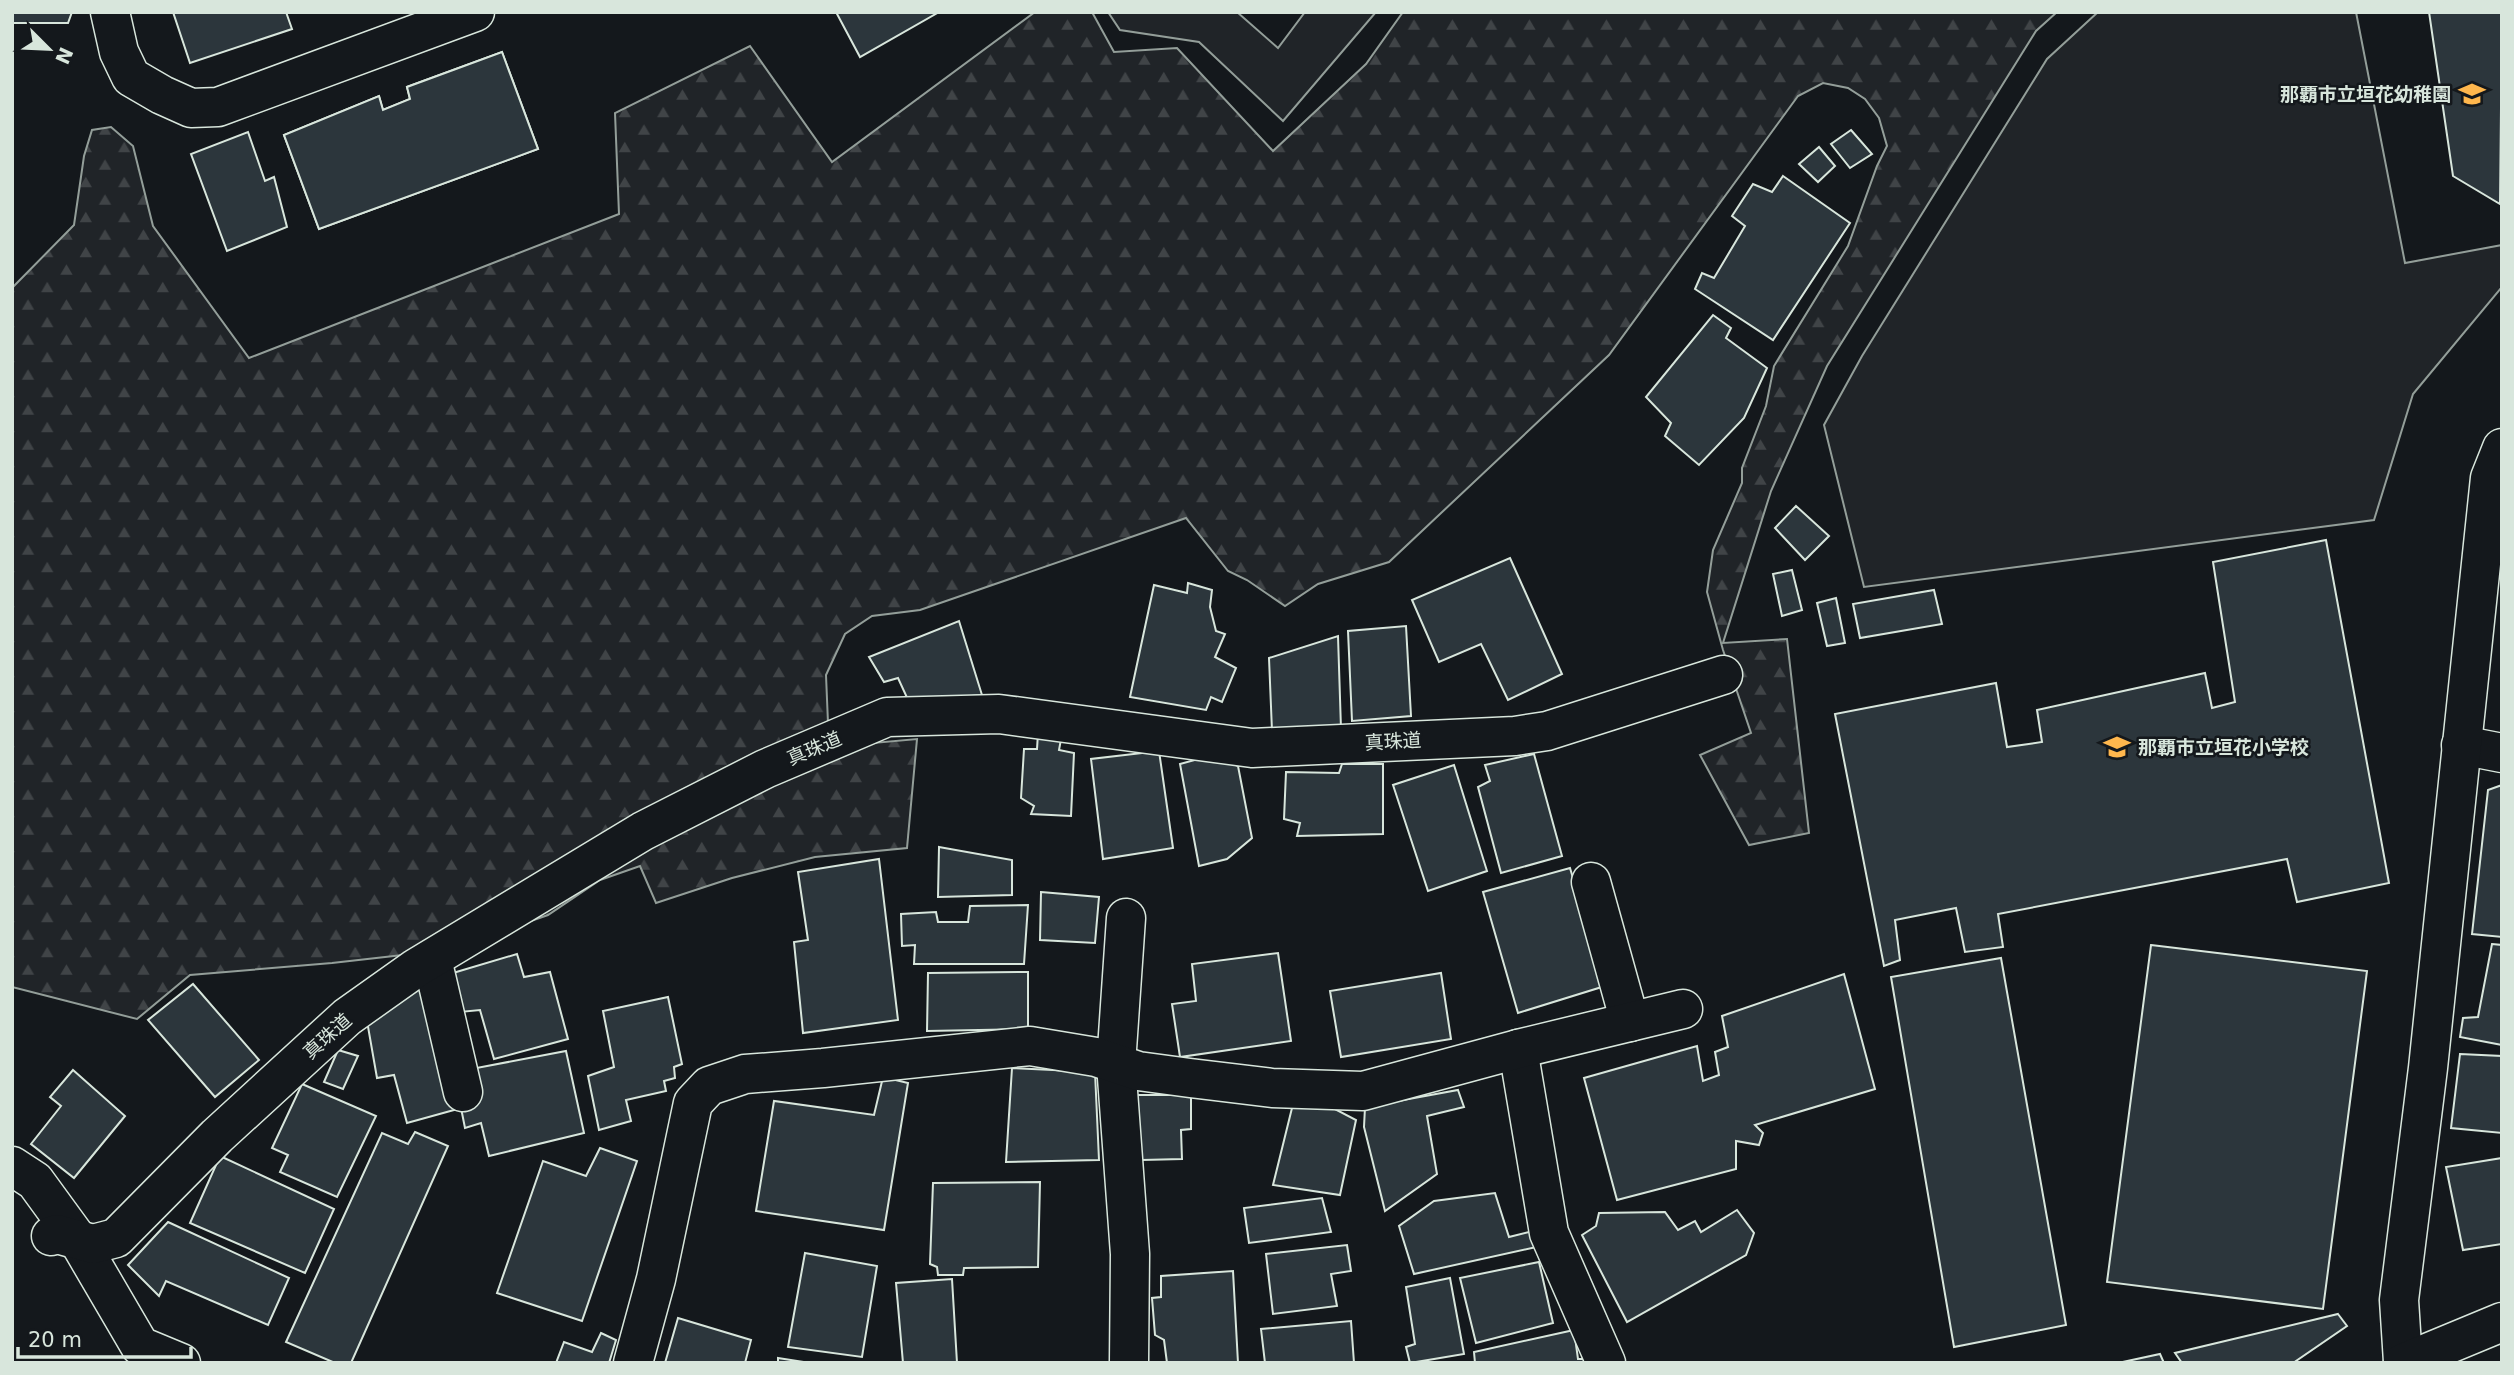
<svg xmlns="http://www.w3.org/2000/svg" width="2514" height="1375" font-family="'DejaVu Sans','Noto Sans JP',sans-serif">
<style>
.forest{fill:url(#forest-firs);stroke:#939e99;stroke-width:2}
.park{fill:#202428;stroke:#939e99;stroke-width:2}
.building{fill:#2c363c;stroke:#d8e6dc;stroke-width:2;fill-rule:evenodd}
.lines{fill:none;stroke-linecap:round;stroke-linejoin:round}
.minor-casing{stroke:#d8e6dc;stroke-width:41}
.minor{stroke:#14181c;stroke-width:38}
.labels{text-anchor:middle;stroke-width:5;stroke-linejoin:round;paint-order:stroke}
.poi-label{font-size:19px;font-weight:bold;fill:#d8e6dc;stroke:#14181c;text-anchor:end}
.street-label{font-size:19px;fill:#d8e6dc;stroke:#14181c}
</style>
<defs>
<pattern id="forest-firs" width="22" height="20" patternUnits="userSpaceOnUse" patternTransform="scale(1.75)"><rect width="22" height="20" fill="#202428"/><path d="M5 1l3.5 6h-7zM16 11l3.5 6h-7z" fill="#404447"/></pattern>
</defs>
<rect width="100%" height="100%" fill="#14181c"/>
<polygon class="forest" points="1035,12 1092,12 1114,52 1177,48 1273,151 1366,64 1403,12 2057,12 2036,31 1827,366 1771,491 1723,643 1787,639 1809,833 1749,845 1700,755 1751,733 1723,650 1707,592 1713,550 1742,483 1742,468 1766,406 1774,366 1848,246 1877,166 1887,146 1879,118 1865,99 1848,88 1823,83 1798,96 1609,355 1389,562 1318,584 1285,606 1247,580 1228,571 1186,518 920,610 872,616 845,634 826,675 829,747 917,739 907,848 815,857 732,878 656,903 640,866 600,880 548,915 447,950 332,963 190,975 137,1019 12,987 12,288 74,225 84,156 92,130 111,127 133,146 153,226 249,358 619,214 615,113 750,46 832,162"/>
<g class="park">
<polygon points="1108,12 1237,12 1278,48 1305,12 1376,12 1283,121 1199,42 1120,30"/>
<polygon points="2098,12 2356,12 2405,263 2502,245 2502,287 2413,394 2374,520 1864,587 1824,425 1862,356 2047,59"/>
</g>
<g class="building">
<polygon points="12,12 72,12 68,23 12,23"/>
<polygon points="173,12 286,12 292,29 190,63"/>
<polygon points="836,12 939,12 860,57"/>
<polygon points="2429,12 2502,12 2500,204 2453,176"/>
<path d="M502 52 538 149 319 229 284 135 379 96 383 110 410 99 407 87ZM411 113 423 144 403 152 391 121Z"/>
<polygon points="502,52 538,149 319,229 284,135 379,96 383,110 410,99 407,87"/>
<polygon points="1851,130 1872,154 1850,168 1831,144"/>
<polygon points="248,132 265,181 274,177 287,227 227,251 191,154"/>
<polygon points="1819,147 1835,166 1818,182 1799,164"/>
<polygon points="1783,176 1850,223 1773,340 1695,289 1702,273 1714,278 1745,226 1732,216 1753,184 1772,192"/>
<polygon points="1713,315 1731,328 1726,338 1767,368 1744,418 1699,465 1665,436 1671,423 1646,397"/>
<polygon points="1796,506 1829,536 1805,560 1775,528"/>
<polygon points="2326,540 2389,883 2297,902 2287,859 1998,914 2003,947 1965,952 1956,908 1895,920 1900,960 1884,966 1835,714 1996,683 2007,747 2042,742 2037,710 2205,673 2212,708 2235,702 2213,562"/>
<polygon points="1510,558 1562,674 1508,700 1481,644 1439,662 1412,600"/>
<polygon points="1792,570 1802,610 1782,616 1773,574"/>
<polygon points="1188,583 1212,590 1210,607 1216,631 1225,634 1215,657 1236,668 1222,702 1211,697 1206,710 1130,697 1154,585 1187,593"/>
<polygon points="1934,590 1942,624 1860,638 1853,604"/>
<polygon points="1836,598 1845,643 1827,646 1817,603"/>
<polygon points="959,621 982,695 909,702 898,678 884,682 869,657"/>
<polygon points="1406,626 1411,716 1352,721 1348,631"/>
<polygon points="1338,636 1341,729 1272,731 1269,658"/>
<polygon points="1038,733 1062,734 1059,750 1074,753 1071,816 1031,814 1034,806 1021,798 1024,749 1037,749"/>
<polygon points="1159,751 1173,848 1103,859 1091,759"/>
<polygon points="1534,754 1562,856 1501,873 1478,787 1490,781 1485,765"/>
<polygon points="1213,755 1238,766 1252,838 1227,859 1199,866 1180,764"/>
<polygon points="1342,764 1383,764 1383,834 1297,836 1300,823 1284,819 1286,772 1339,773"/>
<polygon points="1454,765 1487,871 1428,891 1393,785"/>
<polygon points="2502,785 2502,937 2472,934 2488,790"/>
<polygon points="939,847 1012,860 1012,895 938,897"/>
<polygon points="879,859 898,1020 803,1033 794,942 808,940 798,872"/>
<polygon points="1570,868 1605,986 1518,1013 1483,892"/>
<polygon points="1041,892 1099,897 1095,943 1040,940"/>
<polygon points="1028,905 1024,964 914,964 915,945 902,946 901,914 936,912 938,922 968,922 970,906"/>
<polygon points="2492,944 2502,945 2502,1045 2460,1037 2463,1018 2478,1017"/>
<polygon points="2151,945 2367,971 2323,1309 2107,1282"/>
<polygon points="1278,953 1291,1041 1180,1057 1172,1004 1196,1001 1192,964"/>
<polygon points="517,954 524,977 550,972 568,1039 494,1059 480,1010 460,1012 453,973"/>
<polygon points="2001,958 2066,1325 1954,1347 1891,977"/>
<polygon points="1028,972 1028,1029 927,1031 928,973"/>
<polygon points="1441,973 1451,1039 1341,1057 1330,991"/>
<polygon points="1844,974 1875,1089 1755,1125 1763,1133 1759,1145 1736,1141 1736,1169 1617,1200 1584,1078 1697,1046 1703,1081 1719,1075 1715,1052 1728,1047 1722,1016"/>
<polygon points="421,982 428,988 454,1110 407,1123 394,1075 377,1078 367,1021"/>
<polygon points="193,984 259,1060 215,1097 148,1020"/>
<polygon points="668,997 682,1064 674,1067 675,1078 664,1081 666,1091 626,1100 631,1121 599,1130 588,1076 614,1067 603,1011"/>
<polygon points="338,1050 358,1056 343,1089 324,1082"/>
<polygon points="566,1051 584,1133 489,1156 481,1123 465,1128 461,1108 471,1069"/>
<polygon points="2460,1054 2502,1056 2502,1133 2451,1128"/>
<polygon points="1012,1068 1095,1072 1099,1160 1006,1162"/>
<polygon points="73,1070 125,1116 74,1178 31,1144 61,1106 50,1097"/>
<polygon points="883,1077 908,1083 884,1230 756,1211 774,1101 874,1115"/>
<polygon points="302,1084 376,1116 337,1197 280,1172 288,1155 272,1148"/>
<polygon points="1458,1090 1464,1107 1427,1116 1437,1174 1385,1211 1364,1127 1365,1107"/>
<polygon points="1135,1095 1191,1095 1191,1129 1181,1130 1182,1159 1142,1160"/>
<polygon points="1292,1108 1333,1108 1356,1120 1340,1195 1273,1185"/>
<polygon points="415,1132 448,1146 351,1363 335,1363 286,1342 382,1133 408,1144"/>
<polygon points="600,1148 637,1161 582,1321 497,1293 543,1161 586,1176"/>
<polygon points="220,1156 334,1209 305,1273 190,1223"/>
<polygon points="2502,1158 2502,1244 2463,1250 2446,1167"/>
<polygon points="1040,1182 1038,1267 964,1268 963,1275 938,1275 937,1267 930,1264 933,1183"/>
<polygon points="1495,1193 1509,1237 1537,1230 1541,1246 1414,1274 1399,1226 1434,1201"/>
<polygon points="1322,1198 1331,1232 1249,1243 1244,1208"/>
<polygon points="1737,1210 1754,1233 1746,1255 1627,1322 1582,1235 1596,1226 1599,1213 1665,1212 1678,1230 1695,1221 1701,1232"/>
<polygon points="168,1222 289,1278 268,1325 166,1281 159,1296 128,1265"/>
<polygon points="1347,1245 1351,1271 1331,1274 1337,1306 1273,1314 1266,1254"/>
<polygon points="805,1253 877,1266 862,1357 788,1347"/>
<polygon points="1539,1262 1553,1323 1476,1343 1460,1278"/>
<polygon points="1233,1271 1238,1363 1167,1363 1164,1340 1155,1335 1152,1298 1161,1297 1161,1276"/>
<polygon points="1450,1278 1464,1354 1410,1363 1406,1347 1415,1344 1406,1287"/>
<polygon points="952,1279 957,1363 903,1363 896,1283"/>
<polygon points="2338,1314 2347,1326 2293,1363 2182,1363 2175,1353"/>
<polygon points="678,1318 751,1340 745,1363 665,1363"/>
<polygon points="1351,1321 1354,1363 1265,1363 1261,1329"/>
<polygon points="1574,1330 1578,1359 1586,1359 1588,1363 1475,1363 1474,1352"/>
<polygon points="601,1333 616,1340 609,1363 556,1363 564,1342 592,1352"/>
<polygon points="2160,1354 2164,1363 2118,1363"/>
<polygon points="778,1358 810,1363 778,1363"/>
</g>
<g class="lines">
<g class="minor-casing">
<g id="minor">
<polyline points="110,12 119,52 131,77 162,95 191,108 218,107 475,12"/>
<polyline points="2461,745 2502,753"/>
<polyline points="1591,882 1630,1022"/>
<polyline points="1126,918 1116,1064 1130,1254 1129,1363"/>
<polyline points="432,959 463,1092"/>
<polyline points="1518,1049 1549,1233 1606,1363"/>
<polyline points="12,1166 35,1181 78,1240 140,1346 181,1363"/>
<polyline points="51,1236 57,1234 93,1244 116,1238 217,1136 347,1017 416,968 643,831 765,769 887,717 999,714 1252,748 1515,736 1547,731 1723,675"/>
<polyline points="2403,1362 2399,1300 2428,1068 2490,478 2502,448"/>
<polyline points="633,1363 656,1279 693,1103 709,1086 745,1074 823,1068 1030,1046 1096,1057 1138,1071 1190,1078 1272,1088 1363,1091 1518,1049 1683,1009"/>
<polyline points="2403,1363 2502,1322"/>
</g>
</g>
<use href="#minor" class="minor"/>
</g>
<defs>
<g id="school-bare" transform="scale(2.1)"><path d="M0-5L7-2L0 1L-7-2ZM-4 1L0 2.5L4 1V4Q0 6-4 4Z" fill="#ffb74d" stroke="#14181c" stroke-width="2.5" paint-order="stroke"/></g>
</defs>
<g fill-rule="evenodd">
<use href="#school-bare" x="2472" y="94"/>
<use href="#school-bare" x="2117" y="747"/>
</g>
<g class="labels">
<g class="poi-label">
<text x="2451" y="101">那覇市立垣花幼稚園</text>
<text x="2138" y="754" text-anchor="start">那覇市立垣花小学校</text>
</g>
<g class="street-label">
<text transform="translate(1393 741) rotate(-3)" y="7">真珠道</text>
<text transform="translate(814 748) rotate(-23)" y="7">真珠道</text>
<text transform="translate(327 1036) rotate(-42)" y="7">真珠道</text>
</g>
</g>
<rect width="2514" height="1375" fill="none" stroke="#d8e6dc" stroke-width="28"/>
<g transform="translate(49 49) rotate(114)" stroke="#14181c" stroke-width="5" paint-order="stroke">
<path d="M0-5L12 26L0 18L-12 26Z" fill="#d8e6dc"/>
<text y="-10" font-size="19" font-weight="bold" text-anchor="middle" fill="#d8e6dc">N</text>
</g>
<path d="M18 1347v10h173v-10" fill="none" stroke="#d8e6dc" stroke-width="3.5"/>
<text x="28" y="1347" font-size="21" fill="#d8e6dc" stroke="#14181c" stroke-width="5" paint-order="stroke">20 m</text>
</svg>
